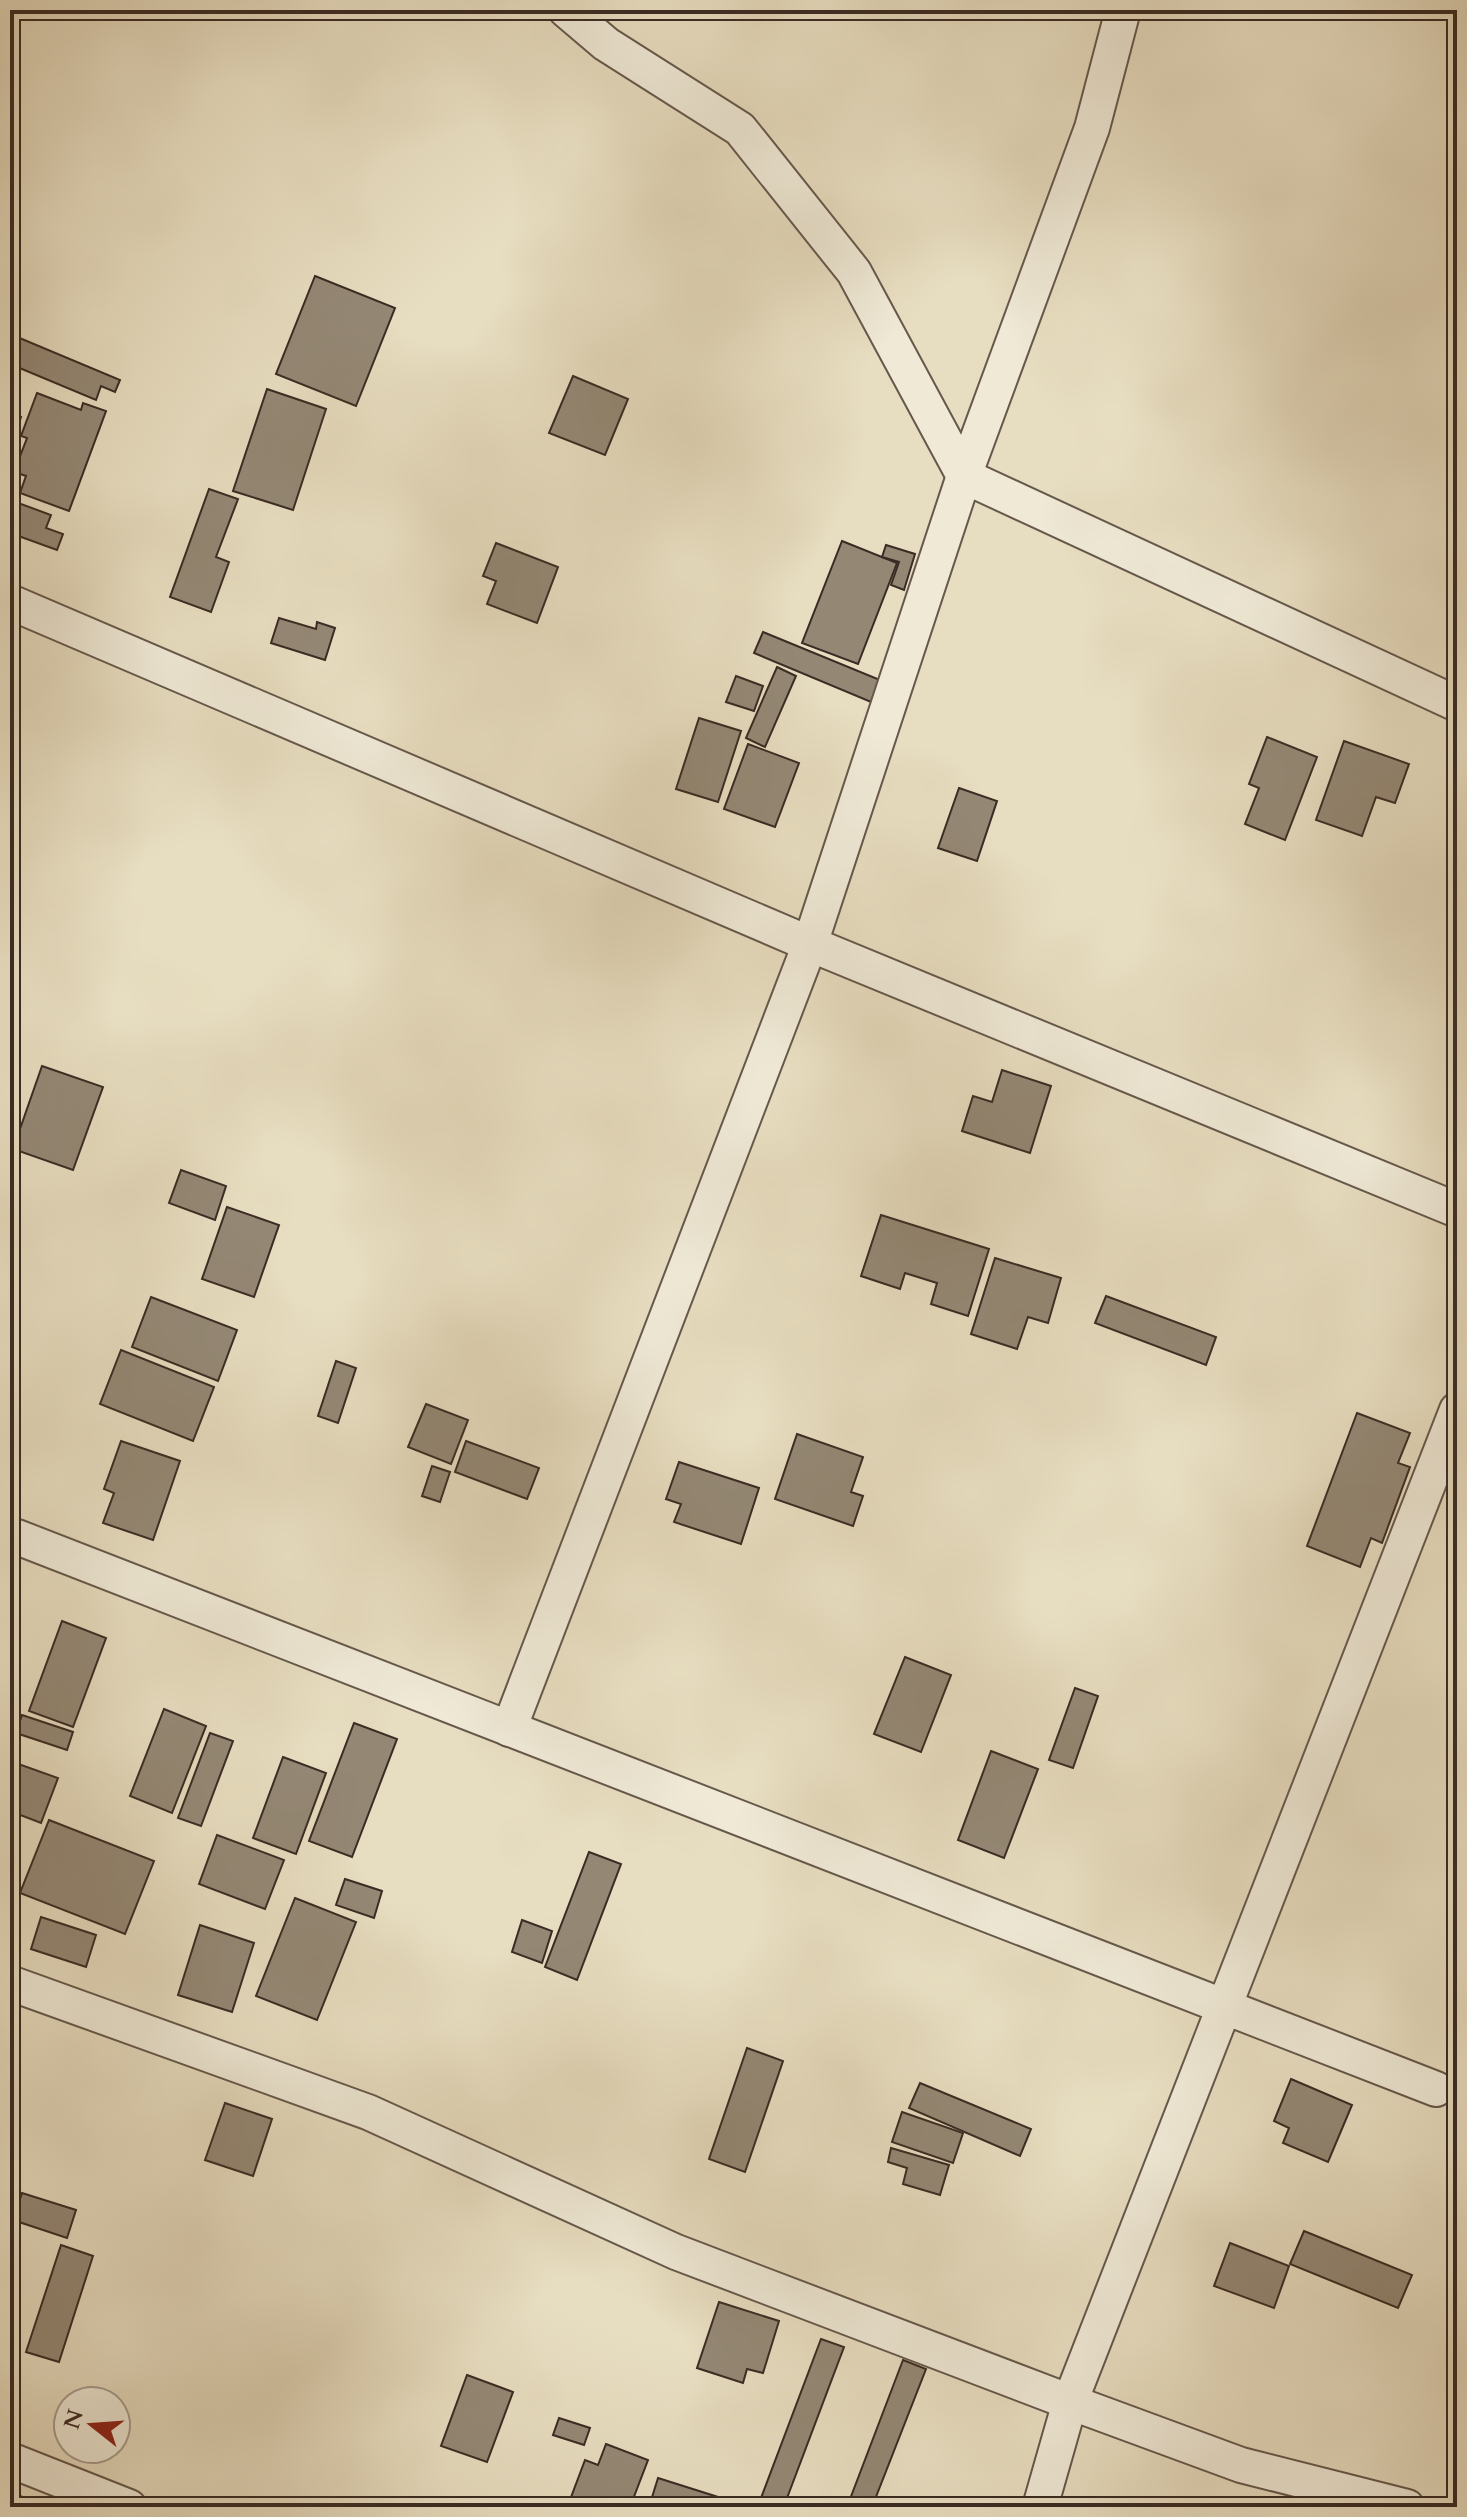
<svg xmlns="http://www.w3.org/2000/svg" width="1467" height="2517" font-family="Cardo,serif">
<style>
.building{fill:#948875;stroke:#3b2b24;stroke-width:2}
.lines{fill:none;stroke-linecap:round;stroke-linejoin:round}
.street-casing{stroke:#66584b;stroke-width:38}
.street{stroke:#efe9d6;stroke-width:34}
</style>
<rect width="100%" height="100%" fill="#e7ddc0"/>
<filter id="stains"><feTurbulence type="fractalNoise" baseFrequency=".0025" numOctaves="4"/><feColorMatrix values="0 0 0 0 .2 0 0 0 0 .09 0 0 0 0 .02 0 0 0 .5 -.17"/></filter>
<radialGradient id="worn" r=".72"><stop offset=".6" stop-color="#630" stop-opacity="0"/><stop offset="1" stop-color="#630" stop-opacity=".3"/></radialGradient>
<g class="building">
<polygon points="315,276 395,308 356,406 276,374"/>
<polygon points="10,334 120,380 115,392 101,386 96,400 10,364"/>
<polygon points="573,376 628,399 605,455 549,433"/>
<polygon points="267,389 326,409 293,510 233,491"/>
<polygon points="37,393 81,410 83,403 106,411 69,511 20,493 26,476 14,472 27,438 21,436"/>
<polygon points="10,414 21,417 15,435 10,434"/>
<polygon points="209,489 238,499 216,557 229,562 211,612 170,597"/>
<polygon points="10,500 51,515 46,528 63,534 57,550 10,533"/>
<polygon points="842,541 897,563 858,664 802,643"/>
<polygon points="496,543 558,567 537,623 487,604 496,581 483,576"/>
<polygon points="886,545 915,554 904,590 891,585 899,562 882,557"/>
<polygon points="279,618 316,629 317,622 335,628 325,660 271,643"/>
<polygon points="763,632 880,680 871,702 754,653"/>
<polygon points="777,667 796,676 765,747 746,738"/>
<polygon points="736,676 763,686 754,711 726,702"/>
<polygon points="699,718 741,731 718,802 676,789"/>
<polygon points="1267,737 1317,757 1285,840 1245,824 1259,788 1249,784"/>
<polygon points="1344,741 1409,764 1395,803 1376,797 1362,836 1316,820"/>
<polygon points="748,744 799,763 775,827 724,809"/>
<polygon points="959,788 997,801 977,861 938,848"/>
<polygon points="42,1066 103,1087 73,1170 13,1149"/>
<polygon points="1002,1070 1051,1086 1030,1153 962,1131 973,1096 992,1102"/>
<polygon points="181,1170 226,1186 215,1220 169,1203"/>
<polygon points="227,1207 279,1225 254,1297 202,1279"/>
<polygon points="881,1215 989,1249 968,1316 931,1304 937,1283 905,1273 900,1289 861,1276"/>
<polygon points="995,1258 1061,1278 1048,1323 1028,1317 1017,1349 971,1334"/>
<polygon points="1106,1296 1216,1337 1206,1365 1095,1323"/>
<polygon points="151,1297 237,1330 218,1381 132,1347"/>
<polygon points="121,1350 214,1387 193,1441 100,1404"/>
<polygon points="336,1361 356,1368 338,1423 318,1416"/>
<polygon points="426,1404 468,1420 451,1464 408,1447"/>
<polygon points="1357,1413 1410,1433 1398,1463 1410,1467 1382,1543 1371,1538 1360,1567 1307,1546"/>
<polygon points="797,1434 863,1457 851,1492 863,1496 853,1526 775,1499"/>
<polygon points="121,1441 180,1461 153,1540 103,1523 114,1493 104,1489"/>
<polygon points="466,1441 539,1468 527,1499 455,1472"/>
<polygon points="679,1462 759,1488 741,1544 674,1522 681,1504 666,1499"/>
<polygon points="432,1466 450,1472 440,1502 422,1496"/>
<polygon points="62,1621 106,1638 73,1727 29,1711"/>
<polygon points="905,1657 951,1675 921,1752 874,1734"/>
<polygon points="1075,1688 1098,1696 1073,1768 1049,1760"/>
<polygon points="164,1709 206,1726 172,1813 130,1796"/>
<polygon points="22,1715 73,1732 67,1750 16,1733"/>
<polygon points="354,1723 397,1739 352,1857 309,1841"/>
<polygon points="210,1733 233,1741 201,1826 178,1818"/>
<polygon points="991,1751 1038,1769 1004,1858 958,1840"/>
<polygon points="283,1757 326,1773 296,1854 253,1838"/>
<polygon points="10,1761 58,1778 41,1823 10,1811"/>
<polygon points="49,1820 154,1861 125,1934 20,1893"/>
<polygon points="217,1835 284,1860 265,1909 199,1884"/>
<polygon points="589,1852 621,1864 577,1980 545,1967"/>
<polygon points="345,1879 382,1891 374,1918 336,1905"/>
<polygon points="295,1898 356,1922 317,2020 256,1996"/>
<polygon points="41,1917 96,1935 86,1967 31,1949"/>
<polygon points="522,1920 552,1931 542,1963 512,1952"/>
<polygon points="200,1925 254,1943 232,2012 178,1995"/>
<polygon points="747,2048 783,2061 745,2172 709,2159"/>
<polygon points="1291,2079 1352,2105 1328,2162 1283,2143 1289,2128 1274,2121"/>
<polygon points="920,2083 1031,2129 1020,2156 909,2108"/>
<polygon points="225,2103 272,2119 253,2176 205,2160"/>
<polygon points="902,2112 963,2133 953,2163 892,2142"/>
<polygon points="891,2148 949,2165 940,2195 903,2184 907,2168 888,2162"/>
<polygon points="22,2193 76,2210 67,2238 13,2220"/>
<polygon points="1304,2231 1412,2275 1398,2308 1290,2264"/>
<polygon points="1230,2243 1289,2266 1274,2308 1214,2286"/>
<polygon points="61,2245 93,2256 59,2362 26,2352"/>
<polygon points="719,2302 779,2321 763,2373 747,2369 743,2383 697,2368"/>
<polygon points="821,2339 844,2347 784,2506 761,2498"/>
<polygon points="903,2360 926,2369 872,2507 847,2507"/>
<polygon points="467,2375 513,2392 487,2462 441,2446"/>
<polygon points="559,2418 590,2428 584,2445 553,2435"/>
<polygon points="606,2444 648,2460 630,2507 590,2507 570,2500 585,2460 598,2465"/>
<polygon points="658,2478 718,2497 715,2507 649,2507"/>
<polygon points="20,2496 49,2507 16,2507"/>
</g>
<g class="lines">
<g class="street-casing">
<g id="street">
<polyline points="566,10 606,44 740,129 854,272 964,476 1457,704"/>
<polyline points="10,602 810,944 1457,1210"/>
<polyline points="17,1537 1436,2089"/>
<polyline points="509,1729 810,944 964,476 1092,128 1123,10"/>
<polyline points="10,1983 368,2112 676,2252 1070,2402 1241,2465 1407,2507"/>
<polyline points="10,2460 129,2507"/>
<polyline points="1040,2507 1070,2402 1457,1410"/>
</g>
</g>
<use href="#street" class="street"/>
</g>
<rect width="1467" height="2517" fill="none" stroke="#e7ddc0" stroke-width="40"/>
<rect x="12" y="12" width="1443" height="2493" fill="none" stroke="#3b2b24" stroke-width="4"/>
<rect x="20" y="20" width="1427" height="2477" fill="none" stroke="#3b2b24" stroke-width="2"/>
<g transform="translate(92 2425) rotate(287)"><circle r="38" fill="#efe9d6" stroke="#a79d8f" stroke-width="2"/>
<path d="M0-6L14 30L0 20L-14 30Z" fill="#8f2418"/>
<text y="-12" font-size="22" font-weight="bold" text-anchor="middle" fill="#3b2b24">N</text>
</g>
<rect width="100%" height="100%" filter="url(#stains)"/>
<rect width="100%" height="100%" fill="url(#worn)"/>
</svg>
